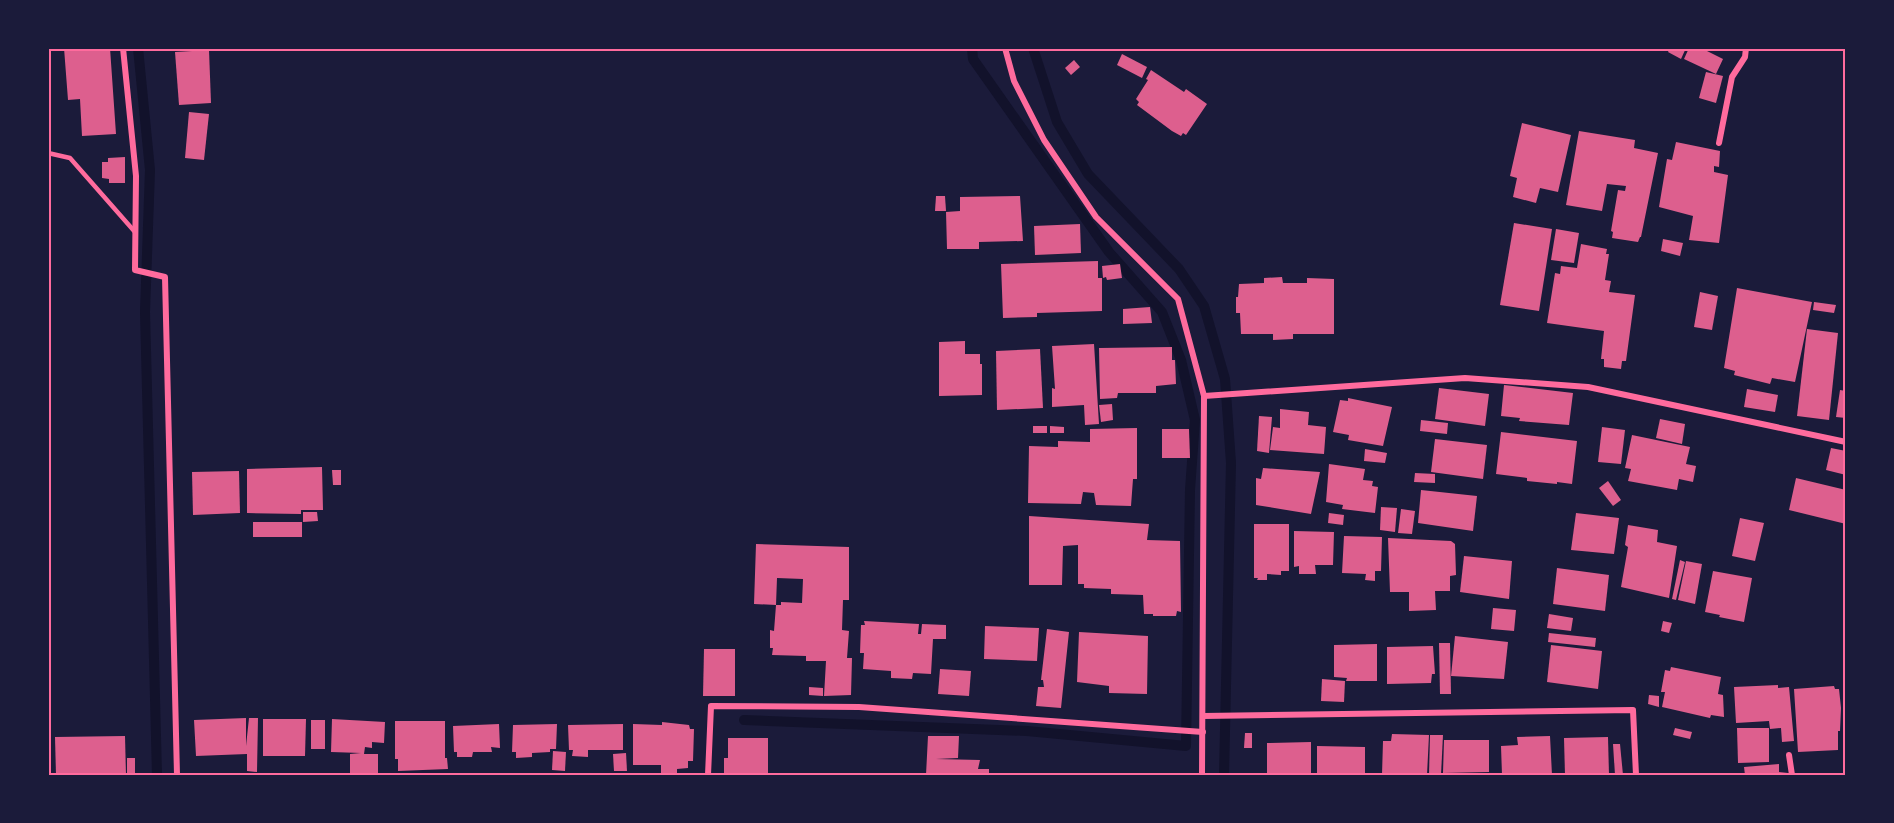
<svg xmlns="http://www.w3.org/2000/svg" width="1894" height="823" font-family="'Alegreya Sans',sans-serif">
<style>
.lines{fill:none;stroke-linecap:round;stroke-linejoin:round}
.stream{stroke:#12122b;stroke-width:10}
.building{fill:#dd5f8e}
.service{stroke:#ff6b9d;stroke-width:4.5}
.minor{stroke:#ff6b9d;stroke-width:6}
.neatline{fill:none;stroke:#ff6b9d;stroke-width:2}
</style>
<rect width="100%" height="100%" fill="#1b1b3a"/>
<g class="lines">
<g class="stream">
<polyline points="138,48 150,170 145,312 157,775"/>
<polyline points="1033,48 1057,122 1088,174 1179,269 1204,306 1225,379 1231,463 1224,775"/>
<polyline points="744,720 1027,731 1186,746 1190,490 1195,420 1181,360 1162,312 1109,252 973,59 972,48"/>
</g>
</g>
<g class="building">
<polygon points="64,48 110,48 116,134 82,136 80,99 68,100"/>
<polygon points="1670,48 1686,48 1681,59 1668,52"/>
<polygon points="1689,48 1701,48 1723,59 1716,74 1684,59"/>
<polygon points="209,50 211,103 179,105 175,52"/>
<polygon points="1122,54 1147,67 1142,78 1117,65"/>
<polygon points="1074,60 1080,67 1071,75 1065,68"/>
<polygon points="1151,70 1184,92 1186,89 1207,104 1186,135 1183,133 1181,136 1172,131 1137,105 1139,102 1136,99 1148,80 1146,79"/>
<polygon points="1706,72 1723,76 1716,103 1699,98"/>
<polygon points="189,112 209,114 204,160 185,158"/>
<polygon points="1522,123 1571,135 1558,192 1540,188 1536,203 1513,197 1517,178 1510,176"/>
<polygon points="1579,131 1635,140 1634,148 1658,153 1641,237 1640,237 1638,242 1612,238 1613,232 1611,231 1618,190 1625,191 1626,186 1607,184 1602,211 1566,205"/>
<polygon points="1676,142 1720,151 1719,167 1714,166 1714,172 1728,175 1719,243 1689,240 1693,216 1659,207 1667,159 1672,160"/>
<polygon points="125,157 125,183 109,183 109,179 102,178 102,162 108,162 108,158"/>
<polygon points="936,196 945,196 946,211 935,211"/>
<polygon points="1020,196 1023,241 979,242 979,249 947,249 946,212 960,211 960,197"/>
<polygon points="1514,223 1552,229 1539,311 1500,305"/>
<polygon points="1080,224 1081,253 1035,255 1034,226"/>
<polygon points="1556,229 1579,233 1574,263 1551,260"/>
<polygon points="1663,239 1683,243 1680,256 1661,251"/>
<polygon points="1581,244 1607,249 1606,254 1609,254 1605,280 1611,281 1609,292 1635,295 1626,361 1622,361 1621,369 1604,367 1604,359 1601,359 1604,331 1547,323 1555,273 1560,274 1561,266 1577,268"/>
<polygon points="1098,261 1098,278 1102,278 1102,311 1037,313 1037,317 1003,318 1001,264"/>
<polygon points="1120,264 1122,278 1107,280 1106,277 1103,278 1102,266"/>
<polygon points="1282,277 1283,283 1307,283 1307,278 1334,279 1334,334 1293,334 1293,339 1273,340 1273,334 1241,334 1240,313 1236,313 1236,297 1238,297 1239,284 1264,283 1264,278"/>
<polygon points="1737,288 1812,302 1795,382 1772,378 1770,384 1734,375 1735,371 1724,368"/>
<polygon points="1700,292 1718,296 1712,330 1694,327"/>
<polygon points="1814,302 1836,305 1834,313 1813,310"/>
<polygon points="1150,307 1152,323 1123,324 1123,309"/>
<polygon points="1807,329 1838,333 1829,420 1797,416"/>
<polygon points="965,341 965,354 980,354 980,364 982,364 982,395 939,396 939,342"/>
<polygon points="1094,344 1099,424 1085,425 1084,405 1052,407 1052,388 1055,389 1052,346"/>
<polygon points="1172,347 1172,360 1175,360 1176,384 1156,386 1156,393 1118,393 1117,398 1100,399 1099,348"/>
<polygon points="1040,349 1043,408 997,410 996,351"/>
<polygon points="1504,385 1573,393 1569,425 1519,421 1520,418 1501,416"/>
<polygon points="1439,388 1489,394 1485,426 1435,419"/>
<polygon points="1747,389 1778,395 1775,412 1744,407"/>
<polygon points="1840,390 1846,391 1846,418 1836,417"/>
<polygon points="1348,398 1392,407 1383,446 1348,440 1349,435 1333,432 1340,400 1348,401"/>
<polygon points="1112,404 1113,420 1101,422 1099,405"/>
<polygon points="1280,409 1309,412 1308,425 1326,427 1324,454 1270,450 1273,427 1280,428"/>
<polygon points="1259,416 1272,417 1269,453 1257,451"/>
<polygon points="1660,419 1685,424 1682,444 1656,438"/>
<polygon points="1421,420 1448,423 1447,434 1420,431"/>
<rect x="1033" y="426" width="14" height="7"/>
<polygon points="1050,426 1064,427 1064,433 1050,433"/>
<polygon points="1602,427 1625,430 1621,464 1598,462"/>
<polygon points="1137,428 1137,479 1133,479 1131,506 1096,505 1094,493 1083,492 1081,504 1028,503 1029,446 1058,447 1058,441 1090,442 1090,429"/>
<polygon points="1162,429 1189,429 1190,458 1162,458"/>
<polygon points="1501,432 1577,441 1572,484 1557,482 1557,484 1527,481 1527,478 1496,474"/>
<polygon points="1632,435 1690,447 1686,464 1696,466 1693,482 1679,479 1677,490 1628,481 1631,469 1625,468"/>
<polygon points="1435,439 1487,445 1483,479 1431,472"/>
<polygon points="1831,448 1846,451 1846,475 1826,470"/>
<polygon points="1365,449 1387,453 1385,463 1364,461"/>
<polygon points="1329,464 1365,469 1363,480 1373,481 1372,486 1378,487 1375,513 1342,509 1343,505 1326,502"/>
<polygon points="322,467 323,510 301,510 301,514 247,513 247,469"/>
<polygon points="1263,468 1320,472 1311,514 1256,505 1256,478 1261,479"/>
<polygon points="332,470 341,470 341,485 333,485"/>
<polygon points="239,471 240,513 193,515 192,472"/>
<polygon points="1415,473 1435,474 1435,483 1414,482"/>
<polygon points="1796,478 1846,490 1846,524 1789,510"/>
<polygon points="1608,481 1621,500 1613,506 1599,488"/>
<polygon points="1421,490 1477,496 1473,531 1418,523"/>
<polygon points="1381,507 1397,508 1395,532 1380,530"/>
<polygon points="1401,509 1415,511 1412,534 1398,533"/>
<polygon points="303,512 317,512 318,521 303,522"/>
<polygon points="1329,513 1344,515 1343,525 1328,523"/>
<polygon points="1576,513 1619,518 1614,554 1571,550"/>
<polygon points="1029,516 1149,524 1147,540 1180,541 1181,612 1177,611 1176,616 1153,616 1153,614 1144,614 1143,595 1111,594 1111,589 1084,588 1084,584 1078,584 1078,545 1063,546 1062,585 1029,585"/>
<polygon points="1740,518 1764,523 1755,561 1732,556"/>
<rect x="253" y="522" width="49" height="15"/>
<polygon points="1254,524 1289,524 1289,571 1281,571 1281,575 1267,574 1267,580 1257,580 1258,578 1254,578"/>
<polygon points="1628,525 1658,530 1657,542 1677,546 1669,598 1621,587 1628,547 1625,545"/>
<polygon points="1294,531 1334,532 1333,565 1315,565 1316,574 1299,574 1299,566 1294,567"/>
<polygon points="1344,536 1382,537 1381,571 1375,571 1375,581 1365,580 1366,574 1342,573"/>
<polygon points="1388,538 1451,541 1455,544 1456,575 1450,576 1450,591 1435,591 1436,610 1409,611 1409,592 1390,592"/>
<polygon points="756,544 849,547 849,600 843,600 842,630 849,631 847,658 852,658 851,695 824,696 826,661 806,661 806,656 772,655 773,648 770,648 770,630 774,631 776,605 781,605 781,602 802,603 803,579 777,578 776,605 754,604"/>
<polygon points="1464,556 1512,561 1509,599 1460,592"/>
<polygon points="1680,560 1685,562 1676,600 1672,599"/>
<polygon points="1686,561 1702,564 1695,604 1678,600"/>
<polygon points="1557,568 1609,575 1605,611 1553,604"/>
<polygon points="1713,571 1752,578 1744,622 1719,617 1720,615 1705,612"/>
<polygon points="1493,608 1516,610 1514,631 1491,629"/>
<polygon points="1549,614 1573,618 1571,631 1547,628"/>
<polygon points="864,621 919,624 918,634 921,634 922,624 946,625 946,639 933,639 931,674 913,673 912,679 891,678 891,671 863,669 864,653 860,653 861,625 865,625"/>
<polygon points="1663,621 1672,623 1669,633 1661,631"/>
<polygon points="985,626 1039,628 1037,661 984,659"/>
<polygon points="1047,629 1069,632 1061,708 1036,706 1038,687 1044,687 1043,680 1041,680"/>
<polygon points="1079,632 1148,636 1147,694 1109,693 1109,686 1077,682"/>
<polygon points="1549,633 1596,638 1595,647 1548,642"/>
<polygon points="1455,636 1508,642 1504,679 1451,676"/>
<polygon points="1439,643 1450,643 1451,694 1440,694"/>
<polygon points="1377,644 1377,681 1346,681 1347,678 1334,677 1334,645"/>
<polygon points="1551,645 1602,651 1598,689 1547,682"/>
<polygon points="1433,646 1435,674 1432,674 1431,683 1387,684 1387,647"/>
<polygon points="704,649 735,649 735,696 703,696"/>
<polygon points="1671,667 1721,677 1718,694 1723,695 1724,717 1711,715 1710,718 1662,707 1665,692 1661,692 1665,670 1670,671"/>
<polygon points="940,669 971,671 969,696 938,694"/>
<polygon points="1322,679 1345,681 1344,702 1321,701"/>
<polygon points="1778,685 1778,688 1789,687 1794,741 1782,742 1781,728 1770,729 1769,721 1736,723 1734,687"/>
<polygon points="1834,686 1835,689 1839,689 1841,708 1840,731 1838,731 1838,750 1798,752 1794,689"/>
<polygon points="809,687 823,688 823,696 809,695"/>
<polygon points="1649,695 1659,696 1659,707 1648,704"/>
<polygon points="246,718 246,746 249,718 258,718 257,772 247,771 247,754 196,756 194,720"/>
<polygon points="263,719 306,719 305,756 263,756"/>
<polygon points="332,719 385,722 384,743 372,742 372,748 365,747 364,754 378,754 378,774 350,773 350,754 361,753 331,752"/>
<rect x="311" y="720" width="14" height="29"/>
<polygon points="395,721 445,721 445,758 447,758 448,769 398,771 398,759 395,759"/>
<polygon points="662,722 689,725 690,729 694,729 693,761 688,761 688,768 677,769 677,774 661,775 661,765 633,765 633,724 662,725"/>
<polygon points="499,724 500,748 491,747 492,752 473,752 472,757 457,757 457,752 454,752 453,726"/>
<polygon points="557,724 556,749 550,749 550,752 532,753 532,757 516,758 516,752 512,752 513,725"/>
<polygon points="623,724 623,750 588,750 588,757 572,756 573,750 569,750 568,725"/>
<polygon points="1675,728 1692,732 1690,739 1673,735"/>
<polygon points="1737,728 1769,728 1769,762 1738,763"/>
<polygon points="1245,733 1252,733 1252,748 1244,748"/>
<polygon points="1392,734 1429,735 1427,775 1382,775 1383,741 1391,741"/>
<polygon points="1430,735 1443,735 1441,775 1429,775"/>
<polygon points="125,736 126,775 56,775 55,737"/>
<polygon points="928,736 959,736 958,758 936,759 980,760 978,769 989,769 989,775 926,775"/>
<polygon points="1550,736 1552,775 1502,775 1501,746 1518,745 1517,737"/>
<polygon points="1608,737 1609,775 1565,775 1564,738"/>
<polygon points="728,738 768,738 768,775 724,775 724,758 728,758"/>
<polygon points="1444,740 1489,740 1489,772 1443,773"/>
<polygon points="1311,742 1311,775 1267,775 1267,743"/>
<polygon points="1613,744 1620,744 1623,775 1615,775"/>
<polygon points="1317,746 1365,747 1365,775 1317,775"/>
<polygon points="553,751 566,752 565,771 552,770"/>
<polygon points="626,753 627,771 614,771 613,754"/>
<rect x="127" y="758" width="8" height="17"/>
<polygon points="1779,764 1779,772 1788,773 1788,775 1745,775 1744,767"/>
</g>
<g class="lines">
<polyline class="service" points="48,153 70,158 135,232"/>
<g class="minor">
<polyline points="123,48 136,176 135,270 165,277 177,775"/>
<polyline points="1005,48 1014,81 1044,140 1096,217 1178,299 1204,396 1202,775"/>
<polyline points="1719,143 1732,77 1745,57 1746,48"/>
<polyline points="1204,396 1465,378 1588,387 1846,442"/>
<polyline points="1203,716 1633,710 1636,775"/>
<polyline points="1789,755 1792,775"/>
<polyline points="708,775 711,706 859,707 1203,732"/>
</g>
</g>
<rect width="1894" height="823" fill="none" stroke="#1b1b3a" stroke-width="99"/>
<rect x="50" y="50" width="1794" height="724" class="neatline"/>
</svg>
